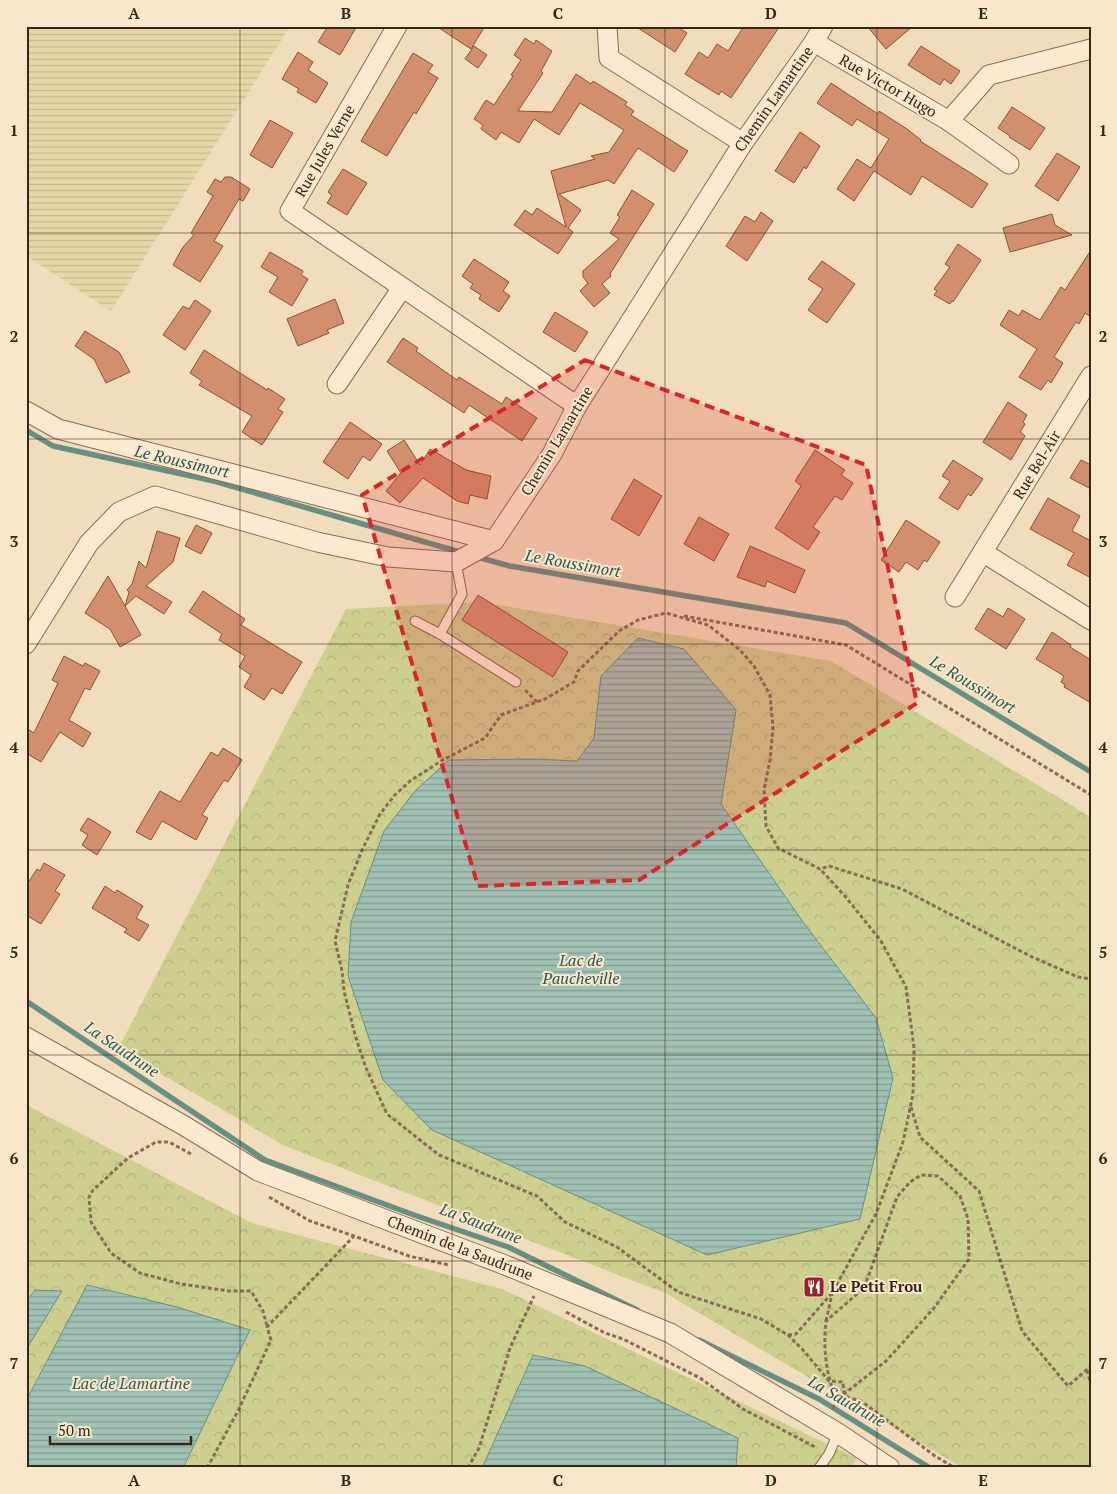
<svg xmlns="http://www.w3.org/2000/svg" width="1117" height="1494" font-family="'PT Serif',serif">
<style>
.farmland{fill:url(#farmland-rules)}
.park{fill:url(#park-crowns);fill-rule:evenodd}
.water{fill:url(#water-rules);stroke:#678f82}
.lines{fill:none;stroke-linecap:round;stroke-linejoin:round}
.stream{stroke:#678f82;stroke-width:5.5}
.building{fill:#d28f6e;stroke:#8a5138}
.service-casing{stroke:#896c54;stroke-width:11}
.minor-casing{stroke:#896c54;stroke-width:21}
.path{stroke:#896c54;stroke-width:3;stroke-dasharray:4 2.5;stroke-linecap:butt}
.service{stroke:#fbeacf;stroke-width:9}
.minor{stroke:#fbeacf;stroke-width:19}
.marked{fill:#d62828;fill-opacity:0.2;stroke:#d62828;stroke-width:4;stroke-dasharray:10 6;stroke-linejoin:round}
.grid{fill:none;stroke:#37261a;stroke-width:1;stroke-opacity:0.55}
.labels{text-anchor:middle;stroke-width:4;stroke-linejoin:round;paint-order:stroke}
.street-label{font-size:15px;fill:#37261a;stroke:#f8e7cb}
.poi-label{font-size:15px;font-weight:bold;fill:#37261a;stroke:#f8e7cb;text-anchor:start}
.water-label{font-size:16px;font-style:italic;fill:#285851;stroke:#f8e7cb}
.neatline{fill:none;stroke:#37261a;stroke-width:2}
.grid-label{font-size:16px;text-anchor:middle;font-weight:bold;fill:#37261a}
</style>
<defs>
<pattern id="farmland-rules" width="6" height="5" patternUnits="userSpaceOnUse" patternTransform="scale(1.25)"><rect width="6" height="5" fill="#e7d7a8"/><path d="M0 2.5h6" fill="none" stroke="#c7b890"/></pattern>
<pattern id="park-crowns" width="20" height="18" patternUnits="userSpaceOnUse" patternTransform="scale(1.25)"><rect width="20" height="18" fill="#cdcf8f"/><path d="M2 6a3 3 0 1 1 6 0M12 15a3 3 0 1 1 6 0" fill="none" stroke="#b1b27b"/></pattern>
<pattern id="water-rules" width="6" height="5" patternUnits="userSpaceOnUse" patternTransform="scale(1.25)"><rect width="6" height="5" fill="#a0c1b4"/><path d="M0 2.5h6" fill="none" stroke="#839d92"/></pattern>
</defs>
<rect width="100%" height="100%" fill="#f1dcbb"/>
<polygon class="farmland" points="26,26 290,26 111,311 26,256"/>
<g class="park">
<path d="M480 602 831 661 1091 817V1468H963L665 1293 285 1146 118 1049 346 609ZM601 676 736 710 721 804 803 922 876 1018 893 1078 860 1219 707 1255 432 1130 449 760 534 759 577 761 594 738Z"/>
<polygon points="26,1105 252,1223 502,1289 857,1458 851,1468 736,1468 738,1438 533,1355 482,1468 183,1468 250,1331 177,1307 88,1285 26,1401 26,1350 62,1291 35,1290 26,1302"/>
</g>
<g class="water">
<polygon points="638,638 684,649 736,710 721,804 803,922 876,1018 893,1078 860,1219 707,1255 432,1130 383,1080 348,976 351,922 384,831 415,791 449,760 534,759 577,761 594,738 601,676"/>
<polygon points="87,1285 177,1307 250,1330 183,1468 26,1468 26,1401"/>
<polygon points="35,1290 62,1291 26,1350 26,1302"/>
<polygon points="533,1355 585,1366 738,1438 736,1468 482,1468"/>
</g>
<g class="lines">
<g class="stream">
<polyline points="26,430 53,446 214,481 463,553"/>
<polyline points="477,557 510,566 846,623 1091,772"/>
<polyline points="26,1001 265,1160 414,1215 508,1247 637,1310"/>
<polyline points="699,1340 819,1399 930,1468"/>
</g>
</g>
<g class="building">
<polygon points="328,26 357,26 340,55 318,42"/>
<polygon points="436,26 485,26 471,49"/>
<polygon points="635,26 676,26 687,33 675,52"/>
<polygon points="744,26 780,26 731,98 721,91 719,95 685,74 699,52 708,58 717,44 728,51"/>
<polygon points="867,26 913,26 886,49"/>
<polygon points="525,38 534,44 536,40 552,51 541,71 543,73 518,111 552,112 576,74 591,84 593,81 627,102 625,105 634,111 631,115 688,151 674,172 638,148 614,184 608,180 559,194 581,210 568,228 573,232 558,254 514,225 525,210 532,215 537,208 566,227 551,171 595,159 591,156 609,152 624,130 580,103 559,135 534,119 519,143 501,132 496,140 481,129 483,125 474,119 486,100 494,105 513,76 511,75 521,60 514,55"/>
<polygon points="474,46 487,55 478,68 465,59"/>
<polygon points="921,46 960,71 951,84 944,79 940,85 908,65"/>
<polygon points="298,52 313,62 308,70 328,83 316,103 297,92 299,89 282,79"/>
<polygon points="413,53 433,65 428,72 438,78 416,114 414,112 387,156 361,141"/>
<polygon points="831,83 878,114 879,111 907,129 921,140 920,141 988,184 972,208 922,176 911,195 874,171 854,201 837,189 857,159 871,168 889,139 857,119 852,126 817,103"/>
<polygon points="1012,107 1045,128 1030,150 1009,137 1010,136 998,128"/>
<polygon points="270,120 293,133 272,168 250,155"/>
<polygon points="800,132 820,146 806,169 804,167 794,183 775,171"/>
<polygon points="1057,153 1080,167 1058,201 1035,186"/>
<polygon points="343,169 367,183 347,215 327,203 332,195 328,192"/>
<polygon points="225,177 231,177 250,189 243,201 239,199 214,241 223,246 200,282 173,265 183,247 194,235 191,233 213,196 207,192 215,179 221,182"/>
<polygon points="632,190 654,204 610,274 611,276 602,284 610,293 594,307 580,291 588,283 583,277 583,271 619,239 610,233 620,217 617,215"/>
<polygon points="761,212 773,221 747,261 726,246 745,216 755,222"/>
<polygon points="1052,214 1055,225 1072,235 1010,252 1003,228"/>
<polygon points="958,244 981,260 953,302 952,301 950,304 934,295 937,291 934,289 950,267 945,264"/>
<polygon points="1091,250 1091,317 1085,313 1079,324 1076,322 1054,357 1063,363 1051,383 1048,380 1041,390 1019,377 1037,349 1000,325 1009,310 1019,316 1022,310 1040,320 1061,287 1065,290"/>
<polygon points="270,252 303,271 301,275 308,279 292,306 269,292 278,277 261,267"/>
<polygon points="474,259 509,282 503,291 510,296 499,312 479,299 481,295 470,288 473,284 462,276"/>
<polygon points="822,261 855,284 827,323 808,310 823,289 808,279"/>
<polygon points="335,299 344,323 327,330 329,333 298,346 287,319"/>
<polygon points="195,300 211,311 185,350 163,335 183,306 189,309"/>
<polygon points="555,312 588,332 575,352 543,332"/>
<polygon points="85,331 119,352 130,372 106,383 94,359 75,346"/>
<polygon points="403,338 418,348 416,351 457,380 459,377 502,404 506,397 537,418 522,441 469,405 464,413 387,362"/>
<polygon points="204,350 267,390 268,388 285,399 278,409 283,412 262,445 242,432 252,416 199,385 202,381 190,373"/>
<polygon points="1008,402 1027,415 1023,422 1025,424 1020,432 1025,436 1011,460 983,442"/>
<polygon points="350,422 382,444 370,461 363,456 348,479 323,462"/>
<polygon points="404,440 420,465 430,449 466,470 491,476 487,499 470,495 468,504 457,501 423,478 400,503 386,491 401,473 387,451"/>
<polygon points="815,450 845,470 841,475 853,483 842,500 835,496 813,527 820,532 808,550 775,528 801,486 795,481"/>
<polygon points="953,460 983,479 971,496 968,494 958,510 939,498 950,481 942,476"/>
<polygon points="1081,460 1091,465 1091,489 1070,478"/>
<polygon points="634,479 662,496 639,536 611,519"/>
<polygon points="1048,498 1080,516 1072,531 1091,541 1091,578 1067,565 1074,553 1030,529"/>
<polygon points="699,517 729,534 714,561 684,544"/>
<polygon points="906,520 940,542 927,562 924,560 918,570 906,562 899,572 881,560"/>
<polygon points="196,525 212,533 201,554 185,546"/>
<polygon points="157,531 180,538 173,562 146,586 172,602 164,614 136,596 125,606 141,635 120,647 110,629 85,613 108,576 125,606 129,592 127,590 132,584 139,561 146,568"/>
<polygon points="750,546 805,570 795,593 767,581 765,587 737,577"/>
<polygon points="203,591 245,619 241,625 302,662 282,694 272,688 264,700 244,687 251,675 239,667 245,656 219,640 222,634 189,612"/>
<polygon points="478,595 568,652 553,677 462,620"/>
<polygon points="988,608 1003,617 1008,608 1025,619 1006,649 975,629"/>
<polygon points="1052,632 1071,645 1070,647 1091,660 1091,703 1064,687 1065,685 1061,682 1064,676 1036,659"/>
<polygon points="64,656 83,666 85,663 100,671 90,690 85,688 69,720 91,733 83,747 60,732 41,762 26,753 26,728 34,733 58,683 52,680"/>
<polygon points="223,748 242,760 228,782 224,780 202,815 208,818 196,840 162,821 151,840 136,832 160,791 180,802 211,752 218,756"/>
<polygon points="88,818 111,832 97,855 82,845 88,835 80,830"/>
<polygon points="44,863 65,875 55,891 60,894 41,924 26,915 26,886 37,869 40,871"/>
<polygon points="105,886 115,893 117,890 143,906 136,918 149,925 139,941 124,932 127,929 92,908"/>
</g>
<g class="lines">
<g class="service-casing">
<g id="service">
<polyline points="415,621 440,634 516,682"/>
<polyline points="440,634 462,594 456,562"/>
<polyline points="819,1468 829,1454 838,1433"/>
</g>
</g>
<g class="minor-casing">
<g id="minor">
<polyline points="397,26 290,211 577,406"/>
<polyline points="607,26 609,58 743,143"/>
<polyline points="814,42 949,121 989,75 1091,49"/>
<polyline points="949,121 1009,164"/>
<polyline points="337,384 402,288"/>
<polyline points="26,411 58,429 494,541"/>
<polyline points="984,553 1091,620"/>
<polyline points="955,597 1091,376"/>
<polyline points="26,644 89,543 119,512 155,496 317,542 388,557 456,562 494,541 552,454 577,406 743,143 814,42 823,26"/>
<polyline points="26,1037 183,1125 258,1171 505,1265 670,1333 838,1433 890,1468"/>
</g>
</g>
<g class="path">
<polyline points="684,616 846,645 1091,795"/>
<polyline points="525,690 537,702"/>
<polyline points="911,1107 920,1137 979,1191 1022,1331 1068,1386 1091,1366"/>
<polyline points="191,1154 169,1142 156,1142 128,1158 93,1190 89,1197 91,1222 111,1253 140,1273 181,1284 229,1291 251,1291 263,1311 267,1326"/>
<polyline points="269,1197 310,1221 354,1236"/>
<polyline points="566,1312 605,1333 623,1339 700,1378 743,1409 817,1448"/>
<polyline points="826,1321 832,1294"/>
<polyline points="788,1335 796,1334 832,1293 876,1214 903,1142 913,1094 914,1048 906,987 881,941 844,895 820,869"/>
<polyline points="1087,1370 1091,1385"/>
<path d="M836 1399C826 1374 823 1348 826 1321L864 1288 897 1197 910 1182 921 1175 938 1176 960 1196 968 1219 969 1259 934 1308 886 1361 844 1394 849 1398 861 1401 935 1456 955 1468"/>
<polyline points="833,1409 836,1399 844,1394 843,1382 829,1381 803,1350 788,1335 761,1319 678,1292 617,1247 565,1222 537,1196 439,1155 387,1114 366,1068 355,1035 344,991 342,971 335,941 348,885 362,850 380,814 394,796 410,781 441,761 485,738 501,715 545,699 574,682 578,671 619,631 638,620 666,613 708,625 740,650 754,666 770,695 773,728 770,760 764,790 766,826 778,848 820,869 829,866 902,889 1030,956 1078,977 1091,979"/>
<polyline points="207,1468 238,1411 271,1340 267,1327 354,1236 409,1256 449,1265"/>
<polyline points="468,1468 479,1448 510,1348 534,1296"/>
</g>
<use href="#service" class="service"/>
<use href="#minor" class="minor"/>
</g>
<path class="marked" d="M585 360 866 465 917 703 639 880 478 886 362 495Z"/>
<path class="grid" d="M240 26V1468M452 26V1468M665 26V1468M877 26V1468M26 233H1091M26 439H1091M26 644H1091M26 850H1091M26 1055H1091M26 1261H1091"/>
<defs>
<g id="restaurant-square" transform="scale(1.125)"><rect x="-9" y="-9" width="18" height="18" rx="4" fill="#9d1f2b" stroke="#f8e7cb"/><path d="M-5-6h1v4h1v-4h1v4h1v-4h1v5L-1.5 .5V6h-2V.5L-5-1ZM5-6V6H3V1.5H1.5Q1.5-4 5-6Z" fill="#fff"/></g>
</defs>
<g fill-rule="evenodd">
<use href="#restaurant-square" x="814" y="1287"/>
</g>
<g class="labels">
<g class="street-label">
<text transform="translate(888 86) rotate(30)" y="5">Rue Victor Hugo</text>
<text transform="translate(774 99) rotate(-55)" y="5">Chemin Lamartine</text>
<text transform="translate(325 151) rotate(-60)" y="5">Rue Jules Verne</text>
<text transform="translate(557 441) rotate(-59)" y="5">Chemin Lamartine</text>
<text transform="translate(1037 465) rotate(-59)" y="5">Rue Bel-Air</text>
<text transform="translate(460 1248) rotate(21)" y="5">Chemin de la Saudrune</text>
</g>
<g class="poi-label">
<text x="830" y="1292">Le Petit Frou</text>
</g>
<g class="water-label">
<text transform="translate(182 461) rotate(13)" y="6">Le Roussimort</text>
<text transform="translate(573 563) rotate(10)" y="6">Le Roussimort</text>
<text transform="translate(973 684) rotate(31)" y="6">Le Roussimort</text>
<text x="581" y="966">Lac de<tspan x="581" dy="18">Paucheville</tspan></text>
<text transform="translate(122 1049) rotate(34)" y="6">La Saudrune</text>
<text transform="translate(481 1223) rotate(21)" y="6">La Saudrune</text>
<text x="131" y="1389">Lac de Lamartine</text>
<text transform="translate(847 1401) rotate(30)" y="6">La Saudrune</text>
</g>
</g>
<rect width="1117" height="1494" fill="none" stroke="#f8e7cb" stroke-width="55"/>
<path d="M50 1436v8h141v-8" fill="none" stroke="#37261a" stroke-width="2.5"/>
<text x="58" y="1436" font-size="15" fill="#37261a" stroke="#f8e7cb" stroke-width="4" paint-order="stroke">50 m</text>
<rect x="28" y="28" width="1062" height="1438" class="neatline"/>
<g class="grid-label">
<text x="134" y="19">A</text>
<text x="346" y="19">B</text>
<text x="558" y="19">C</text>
<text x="771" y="19">D</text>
<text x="983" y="19">E</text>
<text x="14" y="136">1</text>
<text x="1103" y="136">1</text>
<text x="14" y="342">2</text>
<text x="1103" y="342">2</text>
<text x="14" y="547">3</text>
<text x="1103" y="547">3</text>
<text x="14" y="753">4</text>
<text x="1103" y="753">4</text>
<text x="14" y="958">5</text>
<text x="1103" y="958">5</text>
<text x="14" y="1164">6</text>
<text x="1103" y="1164">6</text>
<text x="14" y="1369">7</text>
<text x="1103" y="1369">7</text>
<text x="134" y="1486">A</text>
<text x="346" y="1486">B</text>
<text x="558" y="1486">C</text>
<text x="771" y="1486">D</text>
<text x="983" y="1486">E</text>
</g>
</svg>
